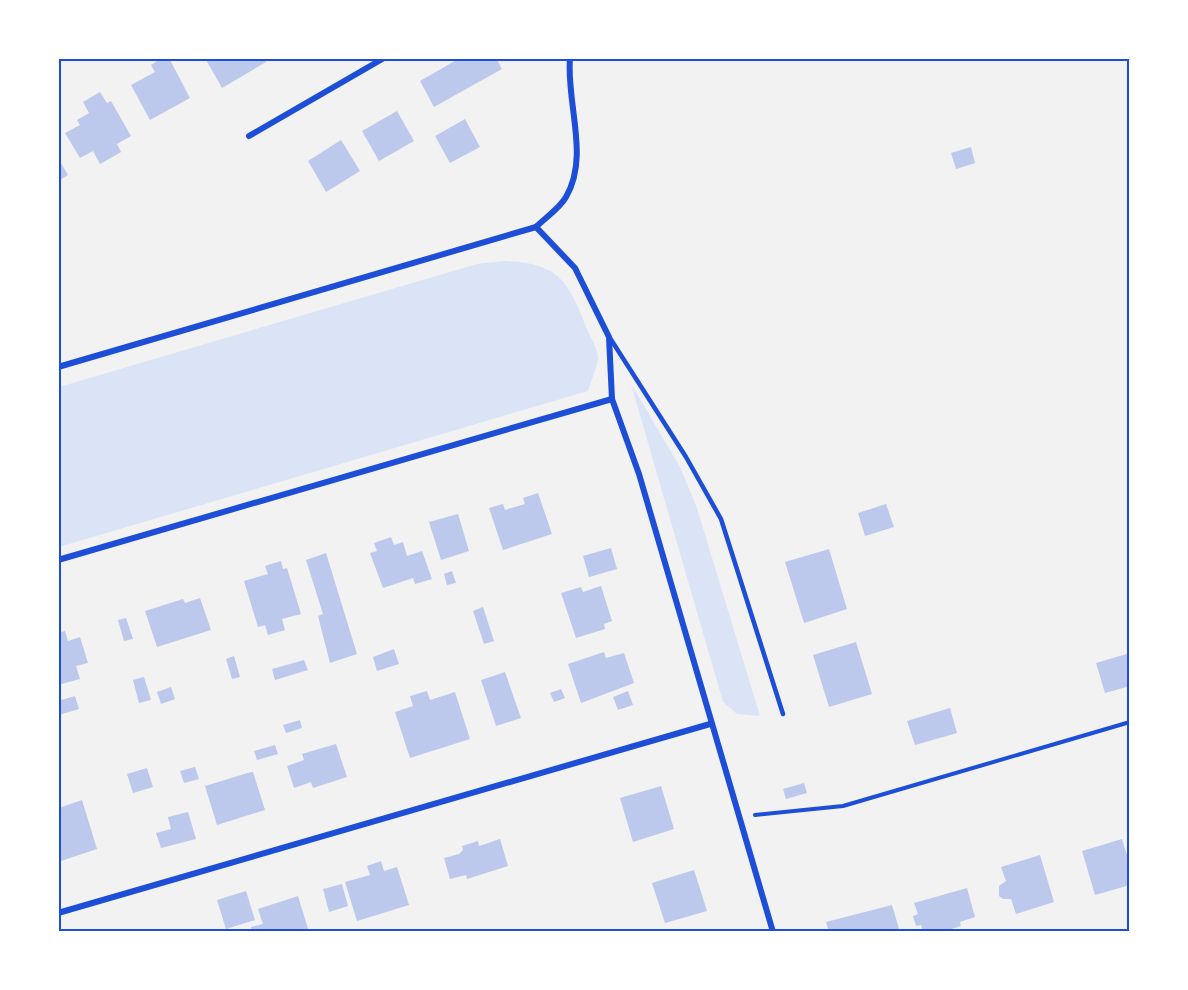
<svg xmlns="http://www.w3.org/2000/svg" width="1188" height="990" font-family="'Times New Roman',serif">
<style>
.green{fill:#dbe4f7}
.building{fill:#bdc9ec}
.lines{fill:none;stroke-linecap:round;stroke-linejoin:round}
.path{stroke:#1d4ed8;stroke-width:4}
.service{stroke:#1d4ed8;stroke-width:4.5}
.minor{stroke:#1d4ed8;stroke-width:6}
.neatline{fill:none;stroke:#1d4ed8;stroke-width:2}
</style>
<rect width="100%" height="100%" fill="#f2f2f2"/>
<g class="green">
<path d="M503 261C558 262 569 281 587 329 591 338 599 351 598 360 596 370 591 381 588 391L59 547V387L477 264Z"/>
<polygon points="631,384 680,467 697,508 760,716 737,714 723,702"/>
</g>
<g class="building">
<polygon points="162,58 169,58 190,98 150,120 131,85 155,72 151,65"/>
<polygon points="205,58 264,58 266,62 222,88"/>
<polygon points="460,58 496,58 502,69 434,107 420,81"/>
<polygon points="100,92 107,103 111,101 131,136 117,144 121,152 100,164 93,151 80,158 65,133 80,125 77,120 89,113 83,102"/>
<polygon points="397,111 414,141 379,161 362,131"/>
<polygon points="465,119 480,147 450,163 435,136"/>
<polygon points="341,140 360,171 326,192 308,161"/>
<polygon points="971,147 975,163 956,169 951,153"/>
<polygon points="58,158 68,175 58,181"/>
<polygon points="538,493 552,534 503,550 489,508 503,504 505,510 525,504 523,498"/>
<polygon points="886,504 894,527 865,536 858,513"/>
<polygon points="458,514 469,551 441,560 429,522"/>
<polygon points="391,537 394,545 403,542 407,556 422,551 432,579 415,584 413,578 383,588 370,553 377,551 374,543"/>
<polygon points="611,548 617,569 589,577 583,556"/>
<polygon points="829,549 847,609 804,623 785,562"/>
<polygon points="326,553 357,654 330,663 318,616 323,614 306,560"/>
<polygon points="281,561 283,569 287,568 301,614 282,619 285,630 268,635 265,625 258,627 244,581 268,574 265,566"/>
<polygon points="452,571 456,583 447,585 444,574"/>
<polygon points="601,586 612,621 604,624 605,629 576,638 561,593 581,587 583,592"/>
<polygon points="200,598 211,630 157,647 145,611 183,599 185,603"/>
<polygon points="483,607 494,641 484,644 473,611"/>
<polygon points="126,618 133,639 124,641 118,620"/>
<polygon points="65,631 68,641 80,637 88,663 76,666 80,679 58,685 58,633"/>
<polygon points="856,642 872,694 829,707 813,655"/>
<polygon points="394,649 399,664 377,671 373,657"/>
<polygon points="604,652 606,658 624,653 634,683 581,703 568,664"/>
<polygon points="1130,653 1130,686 1105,693 1096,663"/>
<polygon points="234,656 240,677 232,679 226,659"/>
<polygon points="304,660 308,670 275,680 272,669"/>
<polygon points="505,672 521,718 496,726 481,680"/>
<polygon points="144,677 151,700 139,703 133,680"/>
<polygon points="171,687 175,699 161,704 157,692"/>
<polygon points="561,689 565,698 554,702 550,693"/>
<polygon points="427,691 430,700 455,692 470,739 410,758 395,712 413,706 410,696"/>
<polygon points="628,691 633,705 618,710 613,697"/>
<polygon points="75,696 79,709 59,715 58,701"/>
<polygon points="950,708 957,733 915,745 907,721"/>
<polygon points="300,720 302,728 286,733 283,725"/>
<polygon points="336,744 347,777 313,788 311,782 294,788 287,766 304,760 302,754"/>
<polygon points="275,745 278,754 257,760 254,751"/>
<polygon points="195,767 199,779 184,783 180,771"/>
<polygon points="147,768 153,787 133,793 127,774"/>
<polygon points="251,772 253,772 265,810 217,825 205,786"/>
<polygon points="804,783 807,793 786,799 783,789"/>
<polygon points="661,786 674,829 633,842 620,798"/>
<polygon points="82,800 97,849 58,862 58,817 61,816 59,808"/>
<polygon points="188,812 196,839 161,848 156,833 171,829 168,817"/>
<polygon points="500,839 508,866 467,879 466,875 450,879 444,858 459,854 463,850 462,846 478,841 479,846"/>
<polygon points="1122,839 1130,865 1130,885 1095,895 1082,851"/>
<polygon points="1040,855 1054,902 1016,914 1011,899 1003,899 999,896 999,886 1006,881 1001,867"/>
<polygon points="381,861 384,871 397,867 409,905 357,921 345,882 370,875 367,866"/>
<polygon points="694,870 707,911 665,923 652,883"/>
<polygon points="342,884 348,906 329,912 323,889"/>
<polygon points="967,888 975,917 960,922 961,926 942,932 923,932 921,925 916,926 913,916 918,914 914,903"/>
<polygon points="246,891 255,920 226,929 217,900"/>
<polygon points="298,896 309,932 252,932 251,927 263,924 258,909"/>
<polygon points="892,905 900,932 829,932 826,922"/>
</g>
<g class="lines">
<polyline class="path" points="755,815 843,806 1130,722"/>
<polyline class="service" points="610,338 686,457 721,519 783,714"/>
<g class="minor">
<polyline points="249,136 384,58"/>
<polyline points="536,227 575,268 609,337 612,399 639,474 773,932"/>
<path d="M58 367 536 227C545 218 560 208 566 197 590 156 566 103 570 58"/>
<polyline points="58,560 612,399"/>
<polyline points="58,913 710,724"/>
</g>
</g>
<rect width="1188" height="990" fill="none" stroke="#ffffff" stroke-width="120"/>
<rect x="60" y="60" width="1068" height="870" class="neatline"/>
</svg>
